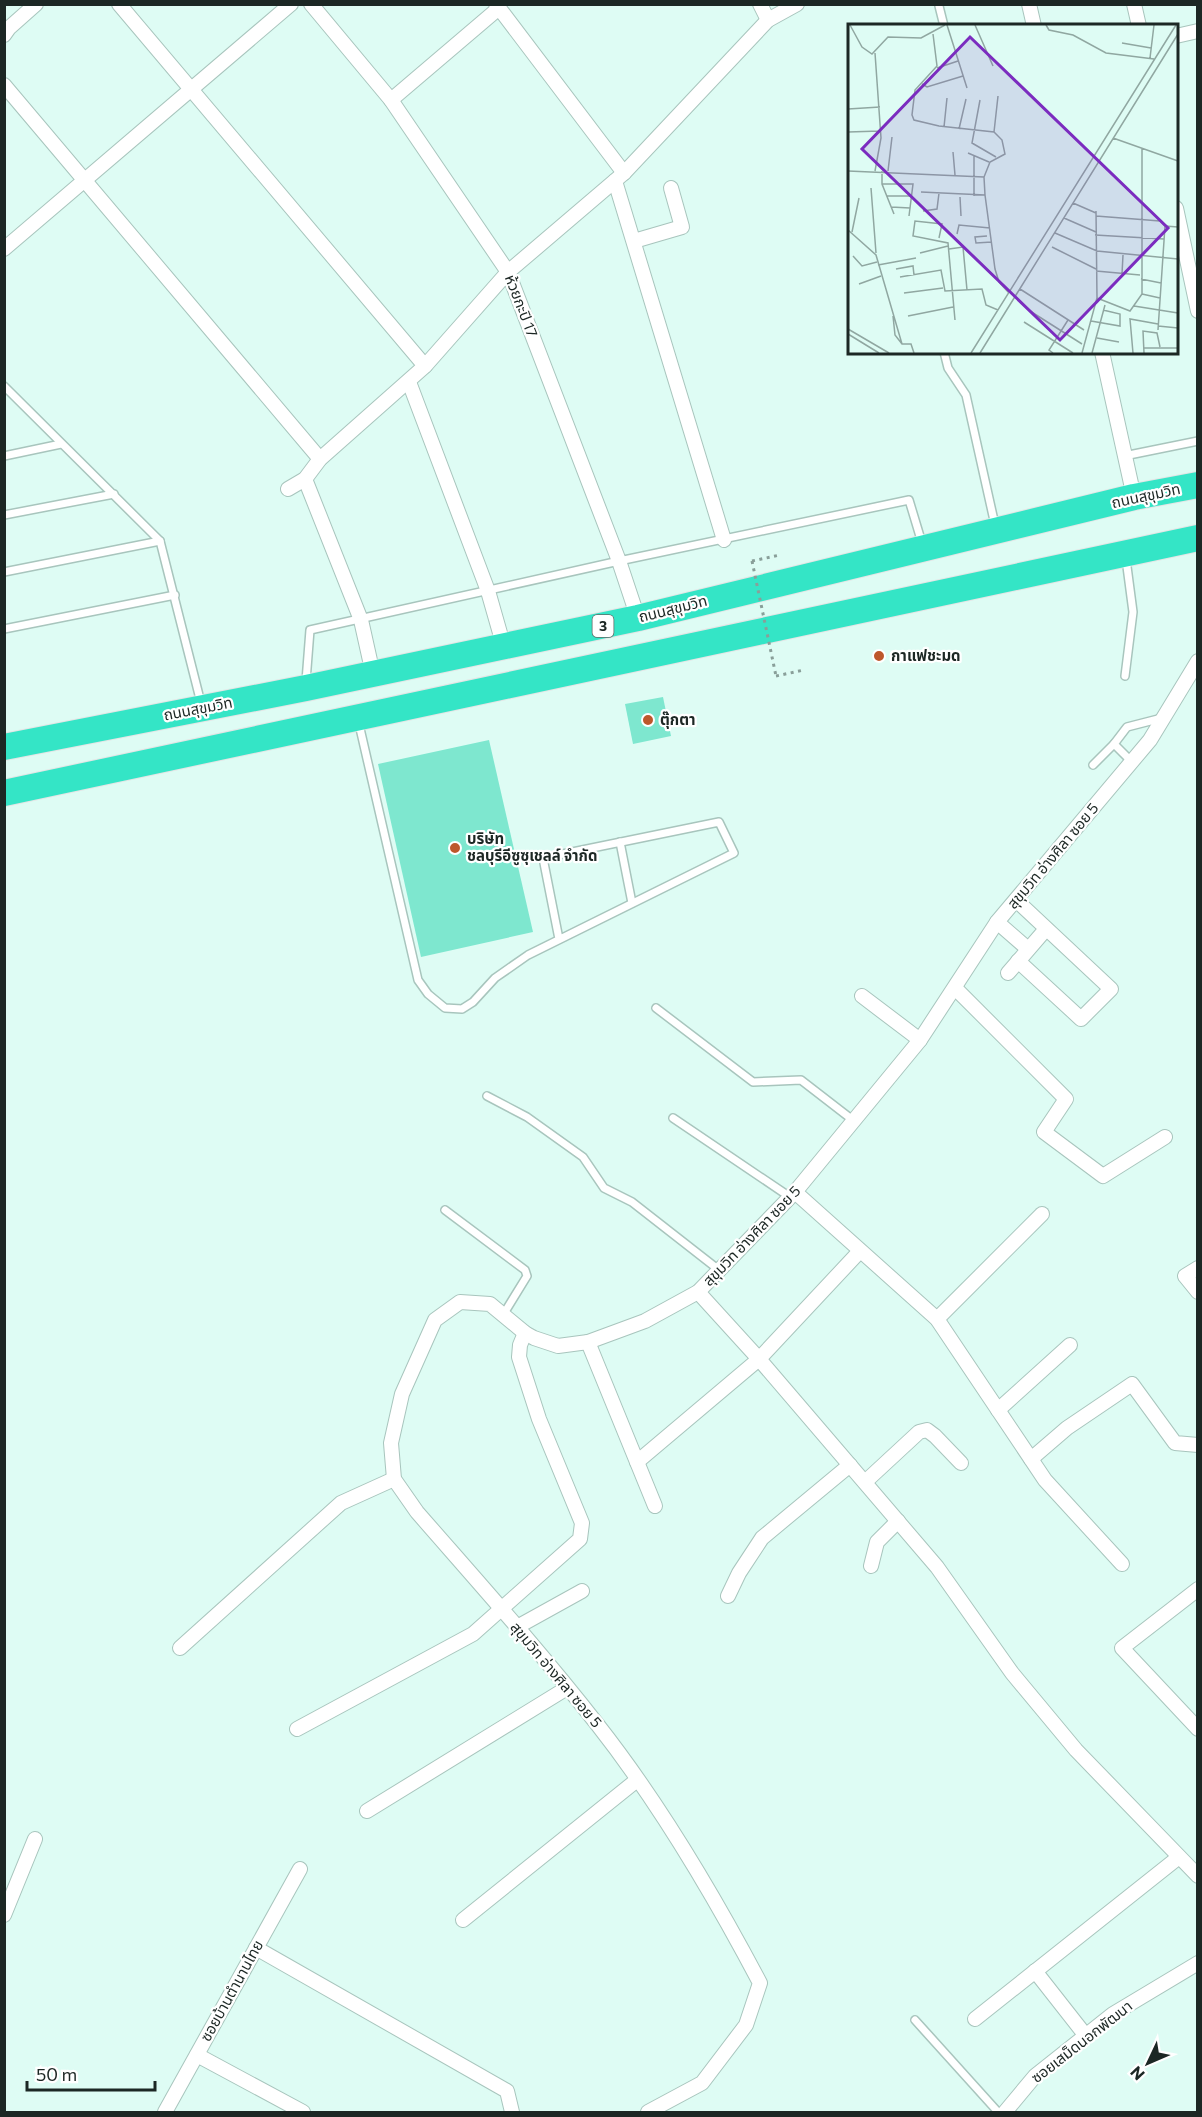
<svg xmlns="http://www.w3.org/2000/svg" width="1202" height="2117" font-family="Commissioner,'Noto Sans Thai',sans-serif">
<style>
.building{fill:#7ee7cf}
.lines{fill:none;stroke-linecap:round;stroke-linejoin:round}
.lane-casing{stroke:#a8c5bd;stroke-width:10}
.street-casing{stroke:#a8c5bd;stroke-width:16}
.highway-casing{stroke:#e4e5e5;stroke-width:28}
.path{stroke:#899f99;stroke-width:3;stroke-dasharray:3 4.5;stroke-linecap:butt}
.lane{stroke:#fff;stroke-width:7}
.street{stroke:#fff;stroke-width:14}
.highway{stroke:#34e5c6;stroke-width:26}
.path-bridge{stroke:#899f99;stroke-width:3;stroke-dasharray:3 4.5;stroke-linecap:butt}
.poi-dot{fill:#bd572b;stroke:#fff;stroke-width:2}
.labels{text-anchor:middle;stroke-width:4.5;stroke-linejoin:round;paint-order:stroke}
.shield{fill:#fff;stroke:#606866;stroke-width:1.5}
.shield-label{font-size:14px;font-weight:bold;fill:#1c2724}
.street-label{font-size:15px;fill:#1c2724;stroke:#fff}
.poi-label{font-size:15px;font-weight:bold;fill:#1c2724;stroke:#fff;text-anchor:start}
.inset-road{fill:none;stroke:#90a7a1;stroke-width:1.5}
.view{fill:#7b2cbf;fill-opacity:0.15;stroke:#7b2cbf;stroke-width:3}
.inset-edge{fill:none;stroke:#1c2724;stroke-width:3}
</style>
<rect width="100%" height="100%" fill="#defcf4"/>
<g class="building">
<polygon points="663,697 671,736 633,744 625,704"/>
<polygon points="489,740 533,932 421,957 378,764"/>
</g>
<g class="lines">
<g class="lane-casing">
<g id="lane">
<polyline points="939,6 944,26"/>
<polyline points="944,352 948,368 966,395 995,525"/>
<polyline points="4,386 160,541 201,703"/>
<polyline points="4,456 61,444"/>
<polyline points="1124,456 1198,441"/>
<polyline points="4,515 114,494"/>
<polyline points="4,572 160,541"/>
<polyline points="4,629 175,595"/>
<polyline points="1125,676 1133,612 1126,559"/>
<polyline points="306,681 310,630 619,561 909,500 922,543"/>
<polyline points="359,724 418,980 428,994 445,1008 462,1009 473,1002 495,978 528,955 734,853 719,822 543,858 559,939"/>
<polyline points="1114,744 1127,727 1162,718"/>
<polyline points="1093,765 1114,744 1132,762"/>
<polyline points="620,842 632,903"/>
<polyline points="656,1008 753,1082 801,1080 854,1121"/>
<polyline points="487,1096 527,1117 583,1157 604,1188 632,1202 719,1270"/>
<polyline points="673,1118 790,1197"/>
<polyline points="445,1210 525,1270 527,1276 503,1315"/>
<polyline points="915,2020 998,2112"/>
</g>
</g>
<g class="street-casing">
<g id="street">
<polyline points="119,4 425,366"/>
<polyline points="311,4 391,100 508,272 619,561 638,618"/>
<polyline points="496,4 624,173"/>
<polyline points="760,4 768,20"/>
<polyline points="1029,4 1034,26"/>
<polyline points="1134,4 1139,26"/>
<polyline points="4,35 9,28 36,4"/>
<polyline points="1176,36 1198,31"/>
<polyline points="4,85 320,459"/>
<polyline points="391,100 499,8"/>
<polyline points="615,181 724,540"/>
<polyline points="1176,208 1198,311"/>
<polyline points="634,241 682,227 671,188"/>
<polyline points="4,249 291,4"/>
<polyline points="1102,352 1134,497"/>
<polyline points="409,382 488,591 504,647"/>
<polyline points="305,479 361,620 373,674"/>
<polyline points="288,489 305,479 320,459 425,366 508,272 624,173 768,20 797,4"/>
<polyline points="1016,900 1111,989 1081,1019 1018,961"/>
<polyline points="997,922 1028,949"/>
<polyline points="1008,973 1046,929"/>
<polyline points="955,988 1066,1099 1044,1132 1103,1176 1165,1137"/>
<polyline points="862,996 920,1040"/>
<polyline points="795,1192 937,1319 1045,1480 1122,1564"/>
<polyline points="1198,1268 1185,1276 1198,1292"/>
<polyline points="698,1292 759,1359 937,1567 1012,1673 1076,1750 1198,1876"/>
<polyline points="937,1319 1042,1214"/>
<polyline points="588,1342 655,1506"/>
<polyline points="998,1410 1070,1345"/>
<polyline points="1031,1459 1067,1428 1132,1384 1175,1443 1198,1445"/>
<polyline points="637,1462 759,1359 860,1251"/>
<polyline points="865,1482 919,1432 927,1430 935,1436 961,1463"/>
<polyline points="871,1566 877,1542 898,1521"/>
<polyline points="1198,1589 1122,1648 1198,1729"/>
<polyline points="728,1596 739,1573 762,1538 850,1465"/>
<polyline points="517,1627 582,1591"/>
<polyline points="180,1648 341,1503 394,1479"/>
<polyline points="297,1729 473,1634 580,1539 582,1523 539,1419 519,1357 520,1345 525,1333"/>
<polyline points="367,1811 567,1688"/>
<polyline points="4,1915 35,1839"/>
<polyline points="463,1920 637,1780"/>
<polyline points="256,1948 507,2091 512,2112"/>
<polyline points="1035,1971 1086,2036"/>
<polyline points="975,2019 1179,1857"/>
<polyline points="197,2055 303,2112"/>
<polyline points="165,2112 300,1869"/>
<path d="M648 2112 702 2083 746 2025 760 1983C713 1894 660 1804 597 1724 540 1651 478 1582 417 1512L394 1479 391 1443 402 1394 435 1320 460 1302 490 1304 525 1333 534 1338 558 1346 588 1342 645 1321 698 1292 795 1192 920 1040 997 922 1150 740 1198 661"/>
<polyline points="1005,2112 1035,2076 1113,2014 1198,1963"/>
</g>
</g>
<g class="highway-casing">
<g id="highway">
<polyline points="4,747 306,688 638,618 1134,497 1198,485"/>
<polyline points="4,793 1198,538"/>
</g>
</g>
<g class="path">
<polyline points="752,561 780,555"/>
<polyline points="776,676 804,670"/>
</g>
<use href="#lane" class="lane"/>
<use href="#street" class="street"/>
<use href="#highway" class="highway"/>
<polyline class="path-bridge" points="752,561 776,676"/>
</g>
<g class="poi-dot">
<circle cx="879" cy="656" r="6"/>
<circle cx="648" cy="720" r="6"/>
<circle cx="455" cy="848" r="6"/>
</g>
<g class="labels">
<rect class="shield" x="592.5" y="615" width="21" height="22" rx="4.5"/>
<g class="shield-label">
<text x="603" y="631">3</text>
</g>
<g class="street-label">
<text transform="translate(521 306) rotate(69)" y="5">ห้วยกะปิ 17</text>
<text transform="translate(1146 496) rotate(-12)" y="5">ถนนสุขุมวิท</text>
<text transform="translate(673 609) rotate(-14)" y="5">ถนนสุขุมวิท</text>
<text transform="translate(198 709) rotate(-11)" y="5">ถนนสุขุมวิท</text>
<text transform="translate(1053 856) rotate(-50)" y="5">สุขุมวิท อ่างศิลา ซอย 5</text>
<text transform="translate(752 1236) rotate(-46)" y="5">สุขุมวิท อ่างศิลา ซอย 5</text>
<text transform="translate(556 1675) rotate(50)" y="5">สุขุมวิท อ่างศิลา ซอย 5</text>
<text transform="translate(232 1991) rotate(-61)" y="5">ซอยบ้านตำนานไทย</text>
<text transform="translate(1082 2042) rotate(-38)" y="5">ซอยเสม็ดนอกพัฒนา</text>
</g>
<g class="poi-label">
<text x="891" y="661">กาแฟชะมด</text>
<text x="660" y="725">ตุ๊กตา</text>
<text x="467" y="844">บริษัท<tspan x="467" dy="17">ชลบุรีอีซูซุเชลล์ จำกัด</tspan></text>
</g>
</g>
<g transform="translate(848 24)">
<rect width="330" height="330" fill="#defcf4"/>
<path class="inset-road" d="M2 1 14 23 24 30 40 13 73 14 97 1M99 1 119 64M127 1 145 42M198 1 201 6 225 11 258 29 306 35M85 10 89 42 67 66 64 91 66 96 91 102 146 108 154 116 157 130 142 138 136 153 137 171 147 245 151 258 161 269M274 19 303 24M27 29 33 114 27 147M302 34 306 1M89 44 110 37M74 60 79 63 115 52M132 76 124 119 148 133M0 85 32 83M96 103 99 74M111 105 118 75M0 108 32 107M146 108 150 72M265 114 330 137M105 128 107 151M120 129 141 138M0 147 136 153M34 147V160L46 190M40 147 44 113M34 160H65L61 192M23 164 28 229M73 168 137 171M39 172H64M126 172V132M112 173 113 192M225 179 248 189M43 183 62 184M75 187 89 185 91 169M248 192 312 197 317 202 330 203M216 194 248 208M0 206 28 231 54 320M4 208 11 174M207 209 249 227 330 235M109 210 111 201 142 204M247 211 316 215M139 212 127 213 128 219 144 218M91 214 94 200 67 197 65 212 100 219 107 296M204 223 248 245M101 225 115 223 119 266M72 229 100 222M5 232 14 242 29 238M30 241 68 234M48 245 65 242 66 251M248 247 292 251M274 250 275 231M52 253 93 246 97 267 134 265 138 281 150 286M293 255 313 259M11 260 33 252M172 265 236 306M56 269 95 264M294 270 312 274M249 274 282 287 294 270V124M286 282 330 289M182 287 234 320M45 292 47 311 54 320H63L66 329M60 292 105 283M243 297 272 302V290L255 286M176 298 225 329M310 302 330 304M0 305 41 329M310 306 317 202M0 310 31 329M249 314 271 318M296 324H330M123 329 328 1M132 329 330 10M205 329 201 326 220 296M234 329 249 274 248 187M244 329 257 281M285 329 282 295 310 300M296 329 295 307 309 309 312 323"/>
<path class="view" d="M122 13 320 204 212 316 14 125Z"/>
<rect width="330" height="330" class="inset-edge"/>
</g>
<rect width="1202" height="2117" fill="none" stroke="#1c2724" stroke-width="12"/>
<g transform="translate(1148 2063) rotate(226)" stroke="#ffffff" stroke-width="4.5" paint-order="stroke">
<path d="M0-4.5L10 22L0 15L-10 22Z" fill="#1c2724"/>
<text y="-9" font-size="16" font-weight="bold" text-anchor="middle" fill="#1c2724">N</text>
</g>
<path d="M27 2081v9h128v-9" fill="none" stroke="#1c2724" stroke-width="3"/>
<text x="36" y="2081" font-size="18" fill="#1c2724" stroke="#ffffff" stroke-width="4.5" paint-order="stroke">50 m</text>
</svg>
